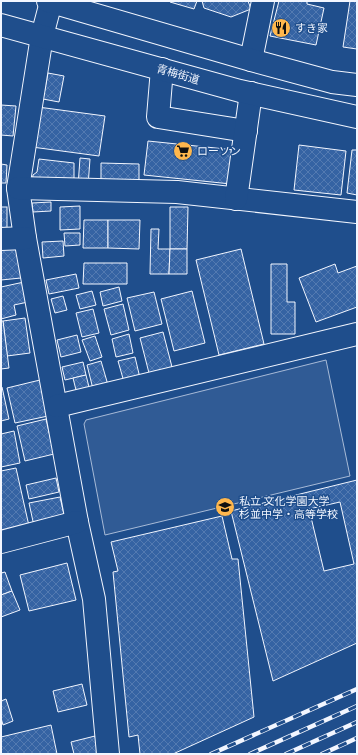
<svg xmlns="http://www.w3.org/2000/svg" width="358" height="755" font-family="'IBM Plex Sans','Noto Sans JP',sans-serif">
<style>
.grass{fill:#305b95;stroke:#a8bbd7}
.building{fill:url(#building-cross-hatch);stroke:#f2f6ff;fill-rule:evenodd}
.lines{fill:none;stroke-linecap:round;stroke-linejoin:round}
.minor-casing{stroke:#f2f6ff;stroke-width:24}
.major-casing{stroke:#f2f6ff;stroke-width:24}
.minor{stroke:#1f4e8c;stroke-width:22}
.major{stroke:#1f4e8c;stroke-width:22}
.rail-casing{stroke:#f2f6ff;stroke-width:4.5}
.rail{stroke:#1f4e8c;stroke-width:3;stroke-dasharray:9;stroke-linecap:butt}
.labels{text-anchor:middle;stroke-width:3;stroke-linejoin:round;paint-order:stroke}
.poi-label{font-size:11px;fill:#f2f6ff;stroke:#1f4e8c;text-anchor:start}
.street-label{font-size:11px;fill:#f2f6ff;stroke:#1f4e8c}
</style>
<defs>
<pattern id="building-cross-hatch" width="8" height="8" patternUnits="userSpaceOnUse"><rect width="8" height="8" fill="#3563a3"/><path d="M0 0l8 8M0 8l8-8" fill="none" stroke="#537ab1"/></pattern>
</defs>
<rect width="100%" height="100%" fill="#1f4e8c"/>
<polygon class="grass" points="326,360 350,476 105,535 84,424 86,420"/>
<g class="building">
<polygon points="170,1 197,1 194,9 170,2"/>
<polygon points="202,1 248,1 251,9 231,17 204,8"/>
<polygon points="279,1 307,1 307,4 324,8 316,45 270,36"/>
<polygon points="350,1 357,1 357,49 343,47"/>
<polygon points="48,73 64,76 59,102 43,99"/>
<polygon points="1,105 16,106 13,136 1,135"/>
<polygon points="38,107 105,116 99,156 32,147"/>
<polygon points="148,141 235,150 231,184 144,175"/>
<polygon points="299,145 346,151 341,195 294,190"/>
<polygon points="352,150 357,150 357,195 347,193"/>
<polygon points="80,158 90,159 88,186 78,186"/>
<polygon points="39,159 74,163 74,183 32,183 33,175 37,172"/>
<polygon points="101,163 139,164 139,185 101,185"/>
<polygon points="1,164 7,165 6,183 1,183"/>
<polygon points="51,202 51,211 33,212 32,203"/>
<polygon points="80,206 80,229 60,230 60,207"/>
<rect x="1" y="207" width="6" height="24"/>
<polygon points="170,207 188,207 187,249 170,249"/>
<polygon points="84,220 108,220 108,248 83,248"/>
<polygon points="108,220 140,220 139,249 108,248"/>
<polygon points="151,229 159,229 158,249 170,249 169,274 150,274"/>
<polygon points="64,233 80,233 80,245 65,246"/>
<polygon points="63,241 64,256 43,258 42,242"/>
<polygon points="18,247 21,278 1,280 1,249"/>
<polygon points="170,249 187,249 187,274 169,274"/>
<polygon points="241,249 264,344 219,355 196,260"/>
<polygon points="84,263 127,263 127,284 83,284"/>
<polygon points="271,264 287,264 287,302 295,302 295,334 271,334"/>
<polygon points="335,264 338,273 357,266 357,307 316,322 299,278"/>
<polygon points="76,274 79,288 49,294 46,280"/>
<polygon points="24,282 28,302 14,305 16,315 1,319 1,287"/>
<polygon points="119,287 122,301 103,306 100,292"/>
<polygon points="92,291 96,305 80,309 76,295"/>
<polygon points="192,291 205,343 174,351 161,299"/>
<polygon points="154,292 162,324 135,331 127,298"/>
<polygon points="63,296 67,310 55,313 51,299"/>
<polygon points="123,304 129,330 111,335 104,309"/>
<polygon points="93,309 99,333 82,337 76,313"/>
<polygon points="25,318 30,353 7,356 3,321"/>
<polygon points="1,321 3,321 9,368 1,369"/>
<polygon points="163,332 172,367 149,373 140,338"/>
<polygon points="129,334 133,353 116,357 112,339"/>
<polygon points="77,335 81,352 61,357 57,340"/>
<polygon points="95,336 102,357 90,361 82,340"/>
<polygon points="135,357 140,378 124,382 118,361"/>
<polygon points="101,361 108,385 93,389 87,365"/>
<polygon points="83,362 86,375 65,380 62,367"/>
<polygon points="86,375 90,391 77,394 73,378"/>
<polygon points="40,380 48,416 15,423 7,388"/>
<polygon points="2,387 9,419 1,421 1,388"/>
<polygon points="46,419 54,454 25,461 17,426"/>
<polygon points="14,431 20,463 1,467 1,434"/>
<polygon points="16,468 29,526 1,532 1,471"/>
<polygon points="56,478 59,492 29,499 26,485"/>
<path d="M357 480V643L273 681 231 511ZM340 502 354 564 324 571 309 509Z"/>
<polygon points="60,497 65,519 34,526 29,503"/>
<polygon points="222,516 232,559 238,559 254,717 173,754 140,754 138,735 129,737 113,572 118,571 111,542"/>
<polygon points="67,563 76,600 29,611 20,575"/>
<polygon points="5,572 12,591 1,595 1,573"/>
<polygon points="12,591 20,610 1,617 1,595"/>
<polygon points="82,684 87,705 58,712 53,691"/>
<polygon points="6,699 13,721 3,725 1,718 1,701"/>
<polygon points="51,725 57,754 1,754 1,737"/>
<polygon points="95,736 99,754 74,754 71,742"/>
</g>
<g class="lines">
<g class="minor-casing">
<g id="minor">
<polyline points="51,2 42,36 18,188 25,238 77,522 94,599 108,754"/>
<polyline points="251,60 263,1"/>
<polyline points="162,69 158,117 246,131"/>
<polyline points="18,188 177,192 357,212"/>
<polyline points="236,199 251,93"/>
<polyline points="1,239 25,238"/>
<polyline points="57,406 357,334"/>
<polyline points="1,542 77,522"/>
</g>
</g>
<g class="major-casing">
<g id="major">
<polyline points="48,1 251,60 332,82 357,85"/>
<polyline points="1,25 240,91 357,117"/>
</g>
</g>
<use href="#minor" class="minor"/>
<use href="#major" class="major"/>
<g class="rail-casing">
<g id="rail">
<polyline points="211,754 357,689"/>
<polyline points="250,754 357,706"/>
<polyline points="286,754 357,722"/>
<polyline points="322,754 357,738"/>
</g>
</g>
<use href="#rail" class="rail"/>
</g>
<defs>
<g id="restaurant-disc" transform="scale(1)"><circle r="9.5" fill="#ffb74d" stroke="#1f4e8c"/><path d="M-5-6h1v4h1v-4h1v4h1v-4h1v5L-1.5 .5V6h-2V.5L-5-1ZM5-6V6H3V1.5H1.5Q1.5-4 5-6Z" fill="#111"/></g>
<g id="supermarket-disc" transform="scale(1)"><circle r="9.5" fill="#ffb74d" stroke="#1f4e8c"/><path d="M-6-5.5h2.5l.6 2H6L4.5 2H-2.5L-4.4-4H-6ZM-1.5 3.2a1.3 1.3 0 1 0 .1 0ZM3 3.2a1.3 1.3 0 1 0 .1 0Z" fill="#111"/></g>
<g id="school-disc" transform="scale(1)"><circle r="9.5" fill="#ffb74d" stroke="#1f4e8c"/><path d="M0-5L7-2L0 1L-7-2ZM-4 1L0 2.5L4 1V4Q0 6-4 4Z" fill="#111"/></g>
</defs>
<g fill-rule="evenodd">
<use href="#restaurant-disc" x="281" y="28"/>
<use href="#supermarket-disc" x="183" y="151"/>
<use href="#school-disc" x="225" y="507"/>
</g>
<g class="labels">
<g class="poi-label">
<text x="295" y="32">すき家</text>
<text x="197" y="155">ローソン</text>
<text x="239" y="505">私立 文化学園大学<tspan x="239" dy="13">杉並中学・高等学校</tspan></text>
</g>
<g class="street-label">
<text transform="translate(178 74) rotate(16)" y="4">青梅街道</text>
</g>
</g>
<rect width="358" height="755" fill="none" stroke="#f2f6ff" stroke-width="4"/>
</svg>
